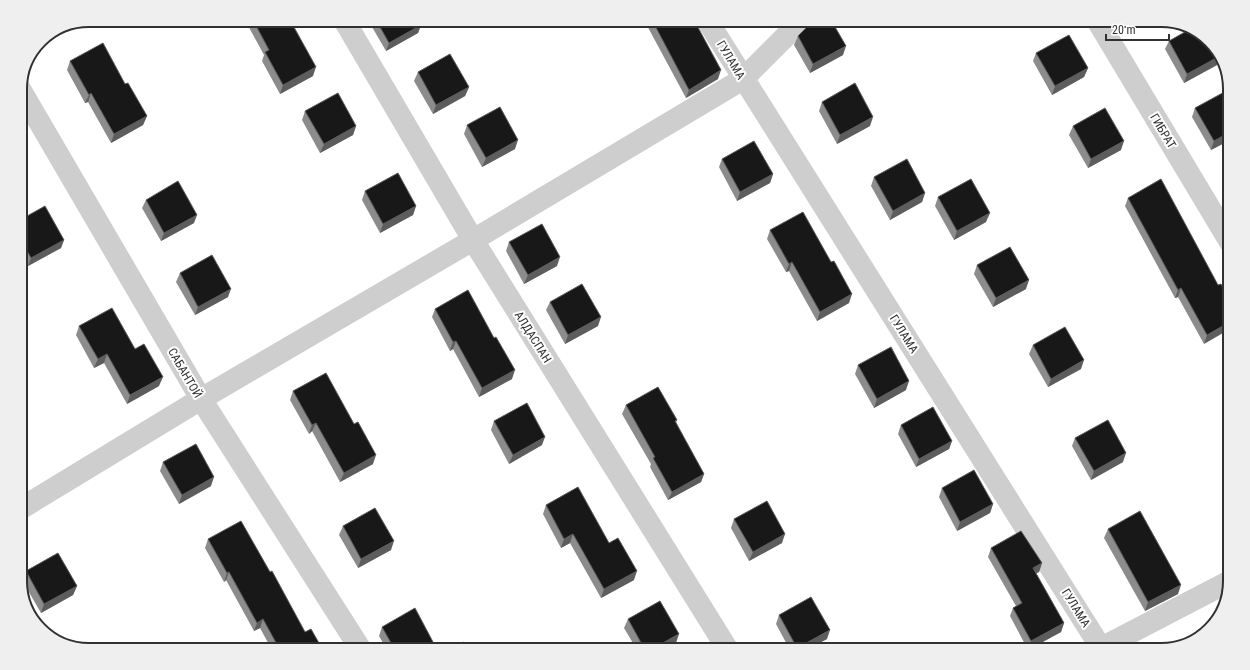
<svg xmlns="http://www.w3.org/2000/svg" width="1250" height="670" font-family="'Roboto Condensed',sans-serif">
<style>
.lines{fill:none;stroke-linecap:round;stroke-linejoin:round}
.minor{stroke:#cecece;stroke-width:22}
.wall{fill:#8c8c8c}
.shaded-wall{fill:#5d5d5d}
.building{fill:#181818;stroke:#5d5d5d}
.labels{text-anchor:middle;stroke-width:4;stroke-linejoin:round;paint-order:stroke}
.street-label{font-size:12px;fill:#313131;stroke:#fff}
.rim{fill:none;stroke:#313131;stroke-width:2}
</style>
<rect width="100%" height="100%" fill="#fff"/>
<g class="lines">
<g class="minor">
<polyline points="344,20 473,240 728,650"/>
<polyline points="707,20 1101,648"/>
<polyline points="1097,20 1230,242"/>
<polyline points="20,89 201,399 361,650"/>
<polyline points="20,509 201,399 473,240 743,79 802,20"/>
<polyline points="1100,650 1101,648 1230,581"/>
</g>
</g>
<g class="wall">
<polygon points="245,20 293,20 292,23 313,76 280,94 262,61 264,55"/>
<polygon points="368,20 419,20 421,25 418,33 386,51"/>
<polygon points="644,20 694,20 718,79 686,98"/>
<polygon points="992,20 1006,20 996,26"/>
<polygon points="798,36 843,55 810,73 794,45"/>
<polygon points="1169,41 1217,65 1184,83 1165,49"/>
<polygon points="1036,53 1088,68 1084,77 1052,95 1033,61"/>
<polygon points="70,61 125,84 147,116 143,125 111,143 88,102 85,103 67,70"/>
<polygon points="418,72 469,87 465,96 433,114 414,81"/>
<polygon points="1230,93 1230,140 1211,150 1192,117 1195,108"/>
<polygon points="822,102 870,126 837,144 819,111"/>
<polygon points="305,111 356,126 353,135 320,153 302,120"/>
<polygon points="467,125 515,149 482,167 464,134"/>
<polygon points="1073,126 1121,150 1088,168 1069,135"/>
<polygon points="722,159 773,174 770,183 737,201 719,167"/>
<polygon points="874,177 925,193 922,202 890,220 871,186"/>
<polygon points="365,191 416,206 413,215 380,233 362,200"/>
<polygon points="938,197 986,222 954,240 935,206"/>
<polygon points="1128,198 1230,300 1204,344 1178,297 1175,298 1125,206"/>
<polygon points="146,200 194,223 161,241 142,208"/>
<polygon points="20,220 64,240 61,248 28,266 20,252"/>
<polygon points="770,230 849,303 817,321 789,271 786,272 767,239"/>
<polygon points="509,242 557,266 524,284 506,251"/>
<polygon points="977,265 1026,289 993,307 974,274"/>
<polygon points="180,273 228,297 195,315 176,282"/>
<polygon points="550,302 598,326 565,344 546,310"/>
<polygon points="435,309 494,338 512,379 479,397 453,349 450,351 432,317"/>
<polygon points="79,326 135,349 159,386 127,404 104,363 94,368 76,335"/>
<polygon points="1033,345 1081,369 1048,387 1029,354"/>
<polygon points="858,365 906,390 874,408 855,374"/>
<polygon points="1230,373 1230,392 1225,383 1228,374"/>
<polygon points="293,391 354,424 373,464 340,482 312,431 309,434 290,400"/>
<polygon points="626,405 677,420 676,423 704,474 701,482 668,500 650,467 651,464 622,414"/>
<polygon points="494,421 542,445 509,464 491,430"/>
<polygon points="901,425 952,441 949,449 916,467 898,434"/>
<polygon points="1075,438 1123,462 1091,480 1072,446"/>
<polygon points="163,462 211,486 179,504 160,471"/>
<polygon points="942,488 993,504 990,513 957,531 939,497"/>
<polygon points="546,505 609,543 634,580 601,598 570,543 561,548 543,514"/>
<polygon points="734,519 782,543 749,561 731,528"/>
<polygon points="343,526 391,550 358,568 339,535"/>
<polygon points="1108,529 1178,594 1145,611 1104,538"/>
<polygon points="208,539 270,572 305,632 323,650 272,650 260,628 254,631 226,580 224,582 205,548"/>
<polygon points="991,548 1042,563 1039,572 1036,573 1064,623 1061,632 1028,650 1010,616 1013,608 1016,606 988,557"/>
<polygon points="26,571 77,586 73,595 41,613 22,580"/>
<polygon points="779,615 827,639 806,650 790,650 776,624"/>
<polygon points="628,619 676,643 663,650 637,650 624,628"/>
<polygon points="382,627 433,642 430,650 387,650 379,636"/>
</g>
<g class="shaded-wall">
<polygon points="998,20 1006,20 996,26"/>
<polygon points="421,25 418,33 386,51 389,43"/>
<polygon points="846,46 843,55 810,73 813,64"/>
<polygon points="1220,56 1217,65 1184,83 1187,74"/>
<polygon points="316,67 313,76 280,94 283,85"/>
<polygon points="1088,68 1084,77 1052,95 1055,86"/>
<polygon points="721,70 718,79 686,98 689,90"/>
<polygon points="469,87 465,96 433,114 436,105"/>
<polygon points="91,93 88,102 85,103 89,95"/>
<polygon points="147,116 143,125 111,143 114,134"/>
<polygon points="873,117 870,126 837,144 840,135"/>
<polygon points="356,126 353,135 320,153 324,144"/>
<polygon points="1230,132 1230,140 1211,150 1214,141"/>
<polygon points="518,140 515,149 482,167 486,158"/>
<polygon points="1124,141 1121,150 1088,168 1091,159"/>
<polygon points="23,154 20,162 20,155"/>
<polygon points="773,174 770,183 737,201 740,192"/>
<polygon points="925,193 922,202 890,220 893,211"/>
<polygon points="416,206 413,215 380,233 383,224"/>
<polygon points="990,213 986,222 954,240 957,231"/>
<polygon points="197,215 194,223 161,241 164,233"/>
<polygon points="64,240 61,248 28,266 31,258"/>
<polygon points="560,257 557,266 524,284 528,275"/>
<polygon points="792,262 789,271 786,272 789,264"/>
<polygon points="1029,280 1026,289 993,307 996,298"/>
<polygon points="1181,288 1178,297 1175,298 1178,290"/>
<polygon points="231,289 228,297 195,315 198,307"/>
<polygon points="852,294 849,303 817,321 820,312"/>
<polygon points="601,317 598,326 565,344 568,335"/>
<polygon points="1230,322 1230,329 1204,344 1207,335"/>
<polygon points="456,341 453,349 450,351 453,342"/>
<polygon points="107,354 104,363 94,368 98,359"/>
<polygon points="1084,360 1081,369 1048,387 1051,379"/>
<polygon points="515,370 512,379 479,397 482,388"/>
<polygon points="163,377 159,386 127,404 130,395"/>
<polygon points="909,381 906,390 874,408 877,399"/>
<polygon points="316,423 312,431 309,434 312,425"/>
<polygon points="545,437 542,445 509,464 513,455"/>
<polygon points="952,441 949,449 916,467 919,459"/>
<polygon points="1126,453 1123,462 1091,480 1094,471"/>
<polygon points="376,455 373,464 340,482 344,473"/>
<polygon points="704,474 701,482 668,500 672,492"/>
<polygon points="214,477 211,486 179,504 182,495"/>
<polygon points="993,504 990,513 957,531 960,522"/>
<polygon points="573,534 570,543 561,548 564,539"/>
<polygon points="785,534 782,543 749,561 753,552"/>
<polygon points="394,541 391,550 358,568 361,559"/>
<polygon points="1042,563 1039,572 1030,577 1033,568"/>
<polygon points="637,571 634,580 601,598 604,589"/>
<polygon points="229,572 226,580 224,582 227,573"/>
<polygon points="1181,585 1178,594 1145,611 1148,602"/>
<polygon points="77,586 73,595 41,613 44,604"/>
<polygon points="263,619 260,628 254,631 257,623"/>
<polygon points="1064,623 1061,632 1028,650 1031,641"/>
<polygon points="830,630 827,639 806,650 796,650 797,648"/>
<polygon points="679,634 676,643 663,650 650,650"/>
<polygon points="433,642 430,650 419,650"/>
</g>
<g class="building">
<polygon points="253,20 290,20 316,67 283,85 265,52 269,50"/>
<polygon points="376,20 419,20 421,25 389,43"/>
<polygon points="652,20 694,20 721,70 689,90"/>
<polygon points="814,20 831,20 846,46 813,64 798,36"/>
<polygon points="1192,28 1215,48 1220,56 1187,74 1169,41"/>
<polygon points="1069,35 1088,68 1055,86 1036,53"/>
<polygon points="103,43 125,84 128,83 147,116 114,134 91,93 89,95 70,61"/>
<polygon points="450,54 469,87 436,105 418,72"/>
<polygon points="855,83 873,117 840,135 822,102"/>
<polygon points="1228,90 1230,93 1230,132 1214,141 1195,108"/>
<polygon points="338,93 356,126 324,144 305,111"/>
<polygon points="500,107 518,140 486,158 467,125"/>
<polygon points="1105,108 1124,141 1091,159 1073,126"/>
<polygon points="754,141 773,174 740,192 722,159"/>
<polygon points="20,148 23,154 20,155"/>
<polygon points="907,159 925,193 893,211 874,177"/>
<polygon points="398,173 416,206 383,224 365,191"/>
<polygon points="971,179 990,213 957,231 938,197"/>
<polygon points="1161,179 1218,285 1221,284 1230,300 1230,322 1207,335 1181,288 1178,290 1128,198"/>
<polygon points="178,181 197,215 164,233 146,200"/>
<polygon points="45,206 64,240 31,258 20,238 20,220"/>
<polygon points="803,212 831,262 834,261 852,294 820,312 792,262 789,264 770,230"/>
<polygon points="542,224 560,257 528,275 509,242"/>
<polygon points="1010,247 1029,280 996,298 977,265"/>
<polygon points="212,255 231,289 198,307 180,273"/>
<polygon points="582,284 601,317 568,335 550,302"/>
<polygon points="468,290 494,338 496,337 515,370 482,388 456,341 453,342 435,309"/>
<polygon points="112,308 135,349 144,344 163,377 130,395 107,354 98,359 79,326"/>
<polygon points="1065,327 1084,360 1051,379 1033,345"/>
<polygon points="891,347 909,381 877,399 858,365"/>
<polygon points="326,373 354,424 358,422 376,455 344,473 316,423 312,425 293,391"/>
<polygon points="1230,373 1230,378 1228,374"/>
<polygon points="658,387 677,420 675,421 704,474 672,492 653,458 655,457 626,405"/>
<polygon points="527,403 545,437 513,455 494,421"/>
<polygon points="933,407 952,441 919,459 901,425"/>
<polygon points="1108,420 1126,453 1094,471 1075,438"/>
<polygon points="196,444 214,477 182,495 163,462"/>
<polygon points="974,470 993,504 960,522 942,488"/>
<polygon points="578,487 609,543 618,538 637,571 604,589 573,534 564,539 546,505"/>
<polygon points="767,501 785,534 753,552 734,519"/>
<polygon points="375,508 394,541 361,559 343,526"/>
<polygon points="1140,511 1181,585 1148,602 1108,529"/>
<polygon points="241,521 270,572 272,571 305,632 311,629 323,650 280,650 263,619 257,623 229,572 227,573 208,539"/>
<polygon points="1021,531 1042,563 1033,568 1064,623 1031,641 1013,608 1022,603 991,548"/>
<polygon points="58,553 77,586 44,604 26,571"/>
<polygon points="811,597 830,630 797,648 779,615"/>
<polygon points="660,601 679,634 650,650 645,650 628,619"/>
<polygon points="415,608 433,642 419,650 395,650 382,627"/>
<polygon points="464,642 468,650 450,650"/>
</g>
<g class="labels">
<g class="street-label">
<text transform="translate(731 60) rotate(59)" y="4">ГУЛАМА</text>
<text transform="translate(1163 131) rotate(59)" y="4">ГИБРАТ</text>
<text transform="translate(904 334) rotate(58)" y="4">ГУЛАМА</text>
<text transform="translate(533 337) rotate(58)" y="4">АЛДАСПАН</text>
<text transform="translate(185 373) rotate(60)" y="4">САБАНТОЙ</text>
<text transform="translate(1076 608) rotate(58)" y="4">ГУЛАМА</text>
</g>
</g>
<path d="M0 0H1250V670H0ZM89 27H1161A62 62 0 0 1 1223 89V581A62 62 0 0 1 1161 643H89A62 62 0 0 1 27 581V89A62 62 0 0 1 89 27Z" fill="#efefef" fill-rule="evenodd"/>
<path class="rim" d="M89 27H1161A62 62 0 0 1 1223 89V581A62 62 0 0 1 1161 643H89A62 62 0 0 1 27 581V89A62 62 0 0 1 89 27Z"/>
<path d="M1106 34v6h63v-6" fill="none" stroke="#313131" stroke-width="2"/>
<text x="1112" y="34" font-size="12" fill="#313131" stroke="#ffffff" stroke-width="3" paint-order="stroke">20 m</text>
</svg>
